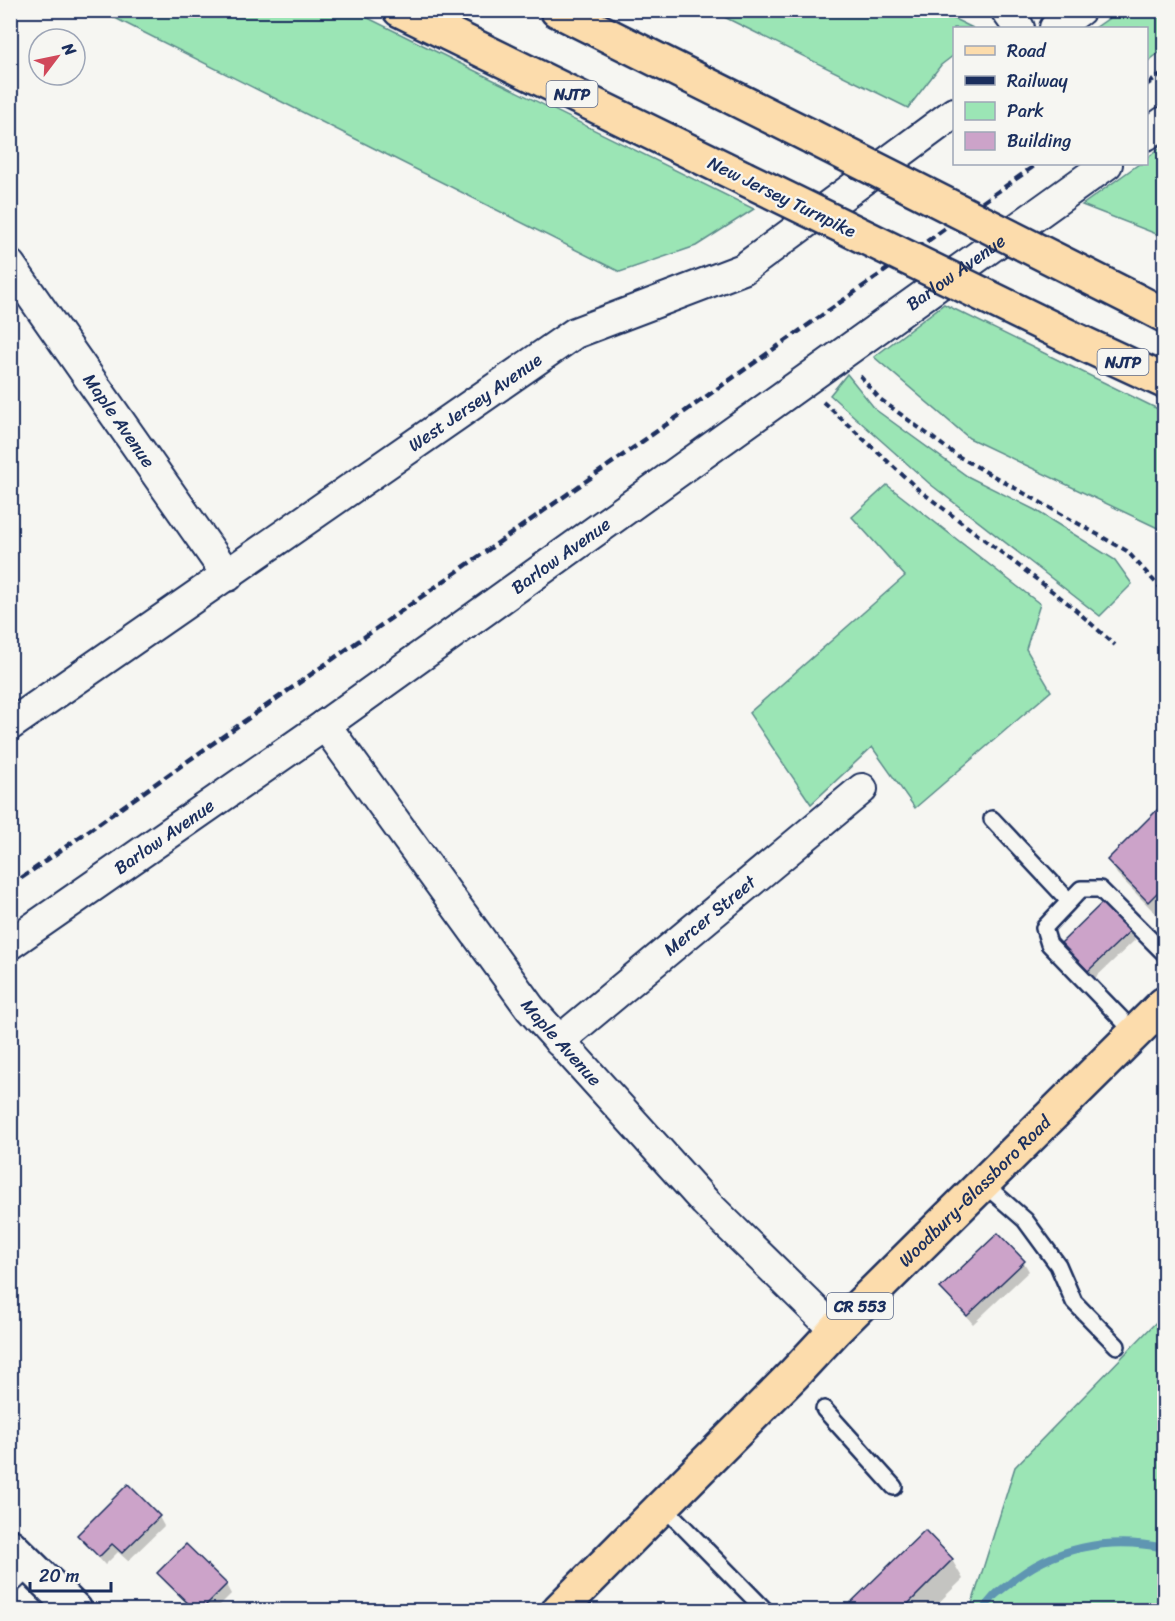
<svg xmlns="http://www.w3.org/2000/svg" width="1175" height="1621" font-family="Sriracha,sans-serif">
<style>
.green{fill:#9be5b5;stroke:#5b8a8a;stroke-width:1.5}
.shadow{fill:#0003}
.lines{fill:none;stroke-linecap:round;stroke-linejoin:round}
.stream{stroke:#5f96b2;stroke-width:8}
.building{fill:#cca3c9;stroke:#1b2f5e;stroke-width:1.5}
.service-casing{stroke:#1b2f5e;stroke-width:20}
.minor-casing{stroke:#1b2f5e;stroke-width:34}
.secondary-casing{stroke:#1b2f5e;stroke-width:38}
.primary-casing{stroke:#1b2f5e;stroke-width:38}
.motorway-casing{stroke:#1b2f5e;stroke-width:38}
.path{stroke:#1b2f5e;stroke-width:4;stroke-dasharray:6 4.5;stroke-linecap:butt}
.service{stroke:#f6f6f2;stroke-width:15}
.minor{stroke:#f6f6f2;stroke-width:30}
.secondary{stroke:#f6f6f2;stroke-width:33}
.primary{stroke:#fcdcac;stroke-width:33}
.motorway{stroke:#fcdcac;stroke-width:33}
.rail{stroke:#1b2f5e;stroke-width:4.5;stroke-dasharray:9 4.5;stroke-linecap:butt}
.motorway-bridge-casing{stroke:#1b2f5e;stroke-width:38;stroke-linecap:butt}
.motorway-bridge{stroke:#fcdcac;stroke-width:33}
.labels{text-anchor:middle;stroke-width:4.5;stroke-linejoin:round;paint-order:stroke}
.shield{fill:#f6f6f2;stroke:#5d6b8a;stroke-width:1.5}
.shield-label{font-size:16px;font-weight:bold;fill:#1b2f5e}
.street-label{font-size:18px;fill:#1b2f5e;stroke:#f6f6f2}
</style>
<rect width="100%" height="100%" fill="#f6f6f2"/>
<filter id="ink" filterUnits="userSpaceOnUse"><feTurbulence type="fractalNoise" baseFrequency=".0167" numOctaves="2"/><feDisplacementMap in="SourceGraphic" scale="12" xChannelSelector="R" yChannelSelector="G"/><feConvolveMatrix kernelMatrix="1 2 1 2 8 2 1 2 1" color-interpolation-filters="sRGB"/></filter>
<g filter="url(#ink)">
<g class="green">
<polygon points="1121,10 1164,11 1164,49 1147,62 1146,28 1095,28"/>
<polygon points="101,11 354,11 754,209 696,246 620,272"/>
<polygon points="712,11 938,11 973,28 954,28 954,55 941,65 908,108"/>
<polygon points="1164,145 1164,237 1082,205 1139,164 1146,164 1147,158"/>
<polygon points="944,304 1164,412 1164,531 969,438 874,357"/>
<polygon points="847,374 876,410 967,476 1035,510 1115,560 1132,584 1100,616 930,484 830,395"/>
<polygon points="887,485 1040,604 1026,649 1051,691 915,808 872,747 811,804 749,713 905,576 852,517"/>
<polygon points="1164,1314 1164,1610 970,1610 1015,1467"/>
</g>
<g class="shadow">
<polygon points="1164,806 1164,908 1157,915 1117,874 1109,860"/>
<polygon points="1129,931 1135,940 1094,979 1063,943"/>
<polygon points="1023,1261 1029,1271 973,1324 942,1288"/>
<polygon points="159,1517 164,1526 128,1561 118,1552 105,1565 79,1535"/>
<polygon points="925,1533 952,1560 963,1579 931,1610 846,1610"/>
<polygon points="159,1573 226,1585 231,1594 215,1610 193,1610 165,1582"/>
</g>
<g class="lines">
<path class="stream" d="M984 1610C990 1598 998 1592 1009 1584 1052 1547 1110 1536 1164 1548"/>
</g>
<g class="building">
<polygon points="1164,803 1164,886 1148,902 1107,860"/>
<polygon points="1103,902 1131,930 1088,971 1061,943"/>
<polygon points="998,1233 1025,1261 967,1316 940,1288"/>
<polygon points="128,1484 160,1516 122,1553 112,1544 99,1557 77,1535"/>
<polygon points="925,1530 953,1559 904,1608 907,1610 843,1610"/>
<polygon points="186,1544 227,1584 201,1610 195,1610 157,1573"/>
</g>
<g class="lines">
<g class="service-casing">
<g id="service">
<polyline points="992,819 1069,901"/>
<polyline points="1135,1033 1049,944 1044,928 1081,889 1100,889 1164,953"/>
<polyline points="984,1184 1025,1220 1058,1265 1074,1302 1117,1346"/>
<polyline points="824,1409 894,1487"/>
<polyline points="663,1506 765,1610"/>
</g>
</g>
<g class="minor-casing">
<g id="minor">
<polyline points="1006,10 1019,28"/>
<polyline points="1055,28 1080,10"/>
<polyline points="1146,135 1164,122"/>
<path id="s1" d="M10 265 228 576"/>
<path id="s2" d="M10 725 575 333 743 269 954 113"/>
<path id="s3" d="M325 725 530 1008 705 1202 835 1330"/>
<path id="s4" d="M10 944 325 725 1107 164"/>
<path id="s5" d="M559 1041 862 789"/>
<polyline points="10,1577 26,1561"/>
</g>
</g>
<g class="secondary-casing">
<polyline id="secondary" points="10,1546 75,1610"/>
</g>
<g class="primary-casing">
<g id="primary">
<path id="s6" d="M559 1610 794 1374 835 1330 1164 1004"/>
</g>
</g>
<g class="motorway-casing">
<g id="motorway">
<polyline points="400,10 744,178"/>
<polyline points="557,10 812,137"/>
<polyline points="1137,301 1164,315"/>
<polyline points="1082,343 1164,381"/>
</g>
</g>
<g class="path">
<polyline points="860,376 880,399 956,455 1127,551 1164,592"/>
<polyline points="823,402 919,490 1069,604 1115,645"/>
</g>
<use href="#service" class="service"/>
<use href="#minor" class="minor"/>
<use href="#secondary" class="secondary"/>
<use href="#primary" class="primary"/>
<use href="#motorway" class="motorway"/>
<g class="rail">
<polyline points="1146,85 1164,73"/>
<polyline points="10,886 1037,164"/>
</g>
<g class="motorway-bridge-casing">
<g id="motorway-bridge">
<polyline points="812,137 1137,301"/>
<polyline points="744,178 1082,343"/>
</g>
</g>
<use href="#motorway-bridge" class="motorway-bridge"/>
</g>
</g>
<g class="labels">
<g class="shield">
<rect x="546.5" y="81" width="51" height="26" rx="4.5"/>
<rect x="1097.5" y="349" width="51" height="26" rx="4.5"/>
<rect x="827" y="1293" width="66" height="26" rx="4.5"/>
</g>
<g class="shield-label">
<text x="572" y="100">NJTP</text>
<text x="1123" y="368">NJTP</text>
<text x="860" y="1312">CR 553</text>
</g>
<g class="street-label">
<text transform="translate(782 197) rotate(26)" y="6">New Jersey Turnpike</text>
<text dy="6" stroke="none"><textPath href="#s4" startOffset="1160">Barlow Avenue</textPath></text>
<text dy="6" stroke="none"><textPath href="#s2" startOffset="566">West Jersey Avenue</textPath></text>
<text dy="6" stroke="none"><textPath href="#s1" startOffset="190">Maple Avenue</textPath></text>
<text dy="6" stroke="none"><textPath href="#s4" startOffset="674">Barlow Avenue</textPath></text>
<text dy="6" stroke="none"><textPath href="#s4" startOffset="188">Barlow Avenue</textPath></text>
<text dy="6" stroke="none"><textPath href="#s5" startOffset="196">Mercer Street</textPath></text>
<text dy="6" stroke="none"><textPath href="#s3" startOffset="396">Maple Avenue</textPath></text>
<text dy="6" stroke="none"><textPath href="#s6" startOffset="590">Woodbury-Glassboro Road</textPath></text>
</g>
</g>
<rect width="1175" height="1621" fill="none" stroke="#f6f6f2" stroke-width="36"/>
<rect x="18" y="18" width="1139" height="1585" fill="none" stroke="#1b2f5e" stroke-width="2" filter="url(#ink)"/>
<rect x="953" y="27" width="195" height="138" fill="#f6f6f2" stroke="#9ea6b7" stroke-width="1.5"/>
<rect x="965" y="46" width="30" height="9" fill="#fcdcac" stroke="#9ea6b7" stroke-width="1.5"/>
<text x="1007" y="57" font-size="18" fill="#1b2f5e">Road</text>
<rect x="965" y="76" width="30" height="9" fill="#1b2f5e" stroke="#9ea6b7" stroke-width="1.5"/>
<text x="1007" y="87" font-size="18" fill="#1b2f5e">Railway</text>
<rect x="965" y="102" width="30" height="18" fill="#9be5b5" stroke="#9ea6b7" stroke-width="1.5"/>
<text x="1007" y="117" font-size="18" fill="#1b2f5e">Park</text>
<rect x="965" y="132" width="30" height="18" fill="#cca3c9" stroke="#9ea6b7" stroke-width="1.5"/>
<text x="1007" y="147" font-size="18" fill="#1b2f5e">Building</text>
<g transform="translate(57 57) rotate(58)"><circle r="28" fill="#f6f6f2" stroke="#9ea6b7" stroke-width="1.5"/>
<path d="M0-4.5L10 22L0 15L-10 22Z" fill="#d1495b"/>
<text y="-9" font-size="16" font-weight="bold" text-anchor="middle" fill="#1b2f5e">N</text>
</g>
<path d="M30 1582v9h81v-9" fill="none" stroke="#1b2f5e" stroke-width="3"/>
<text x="39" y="1582" font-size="18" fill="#1b2f5e" stroke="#f6f6f2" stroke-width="4.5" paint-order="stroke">20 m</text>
</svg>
